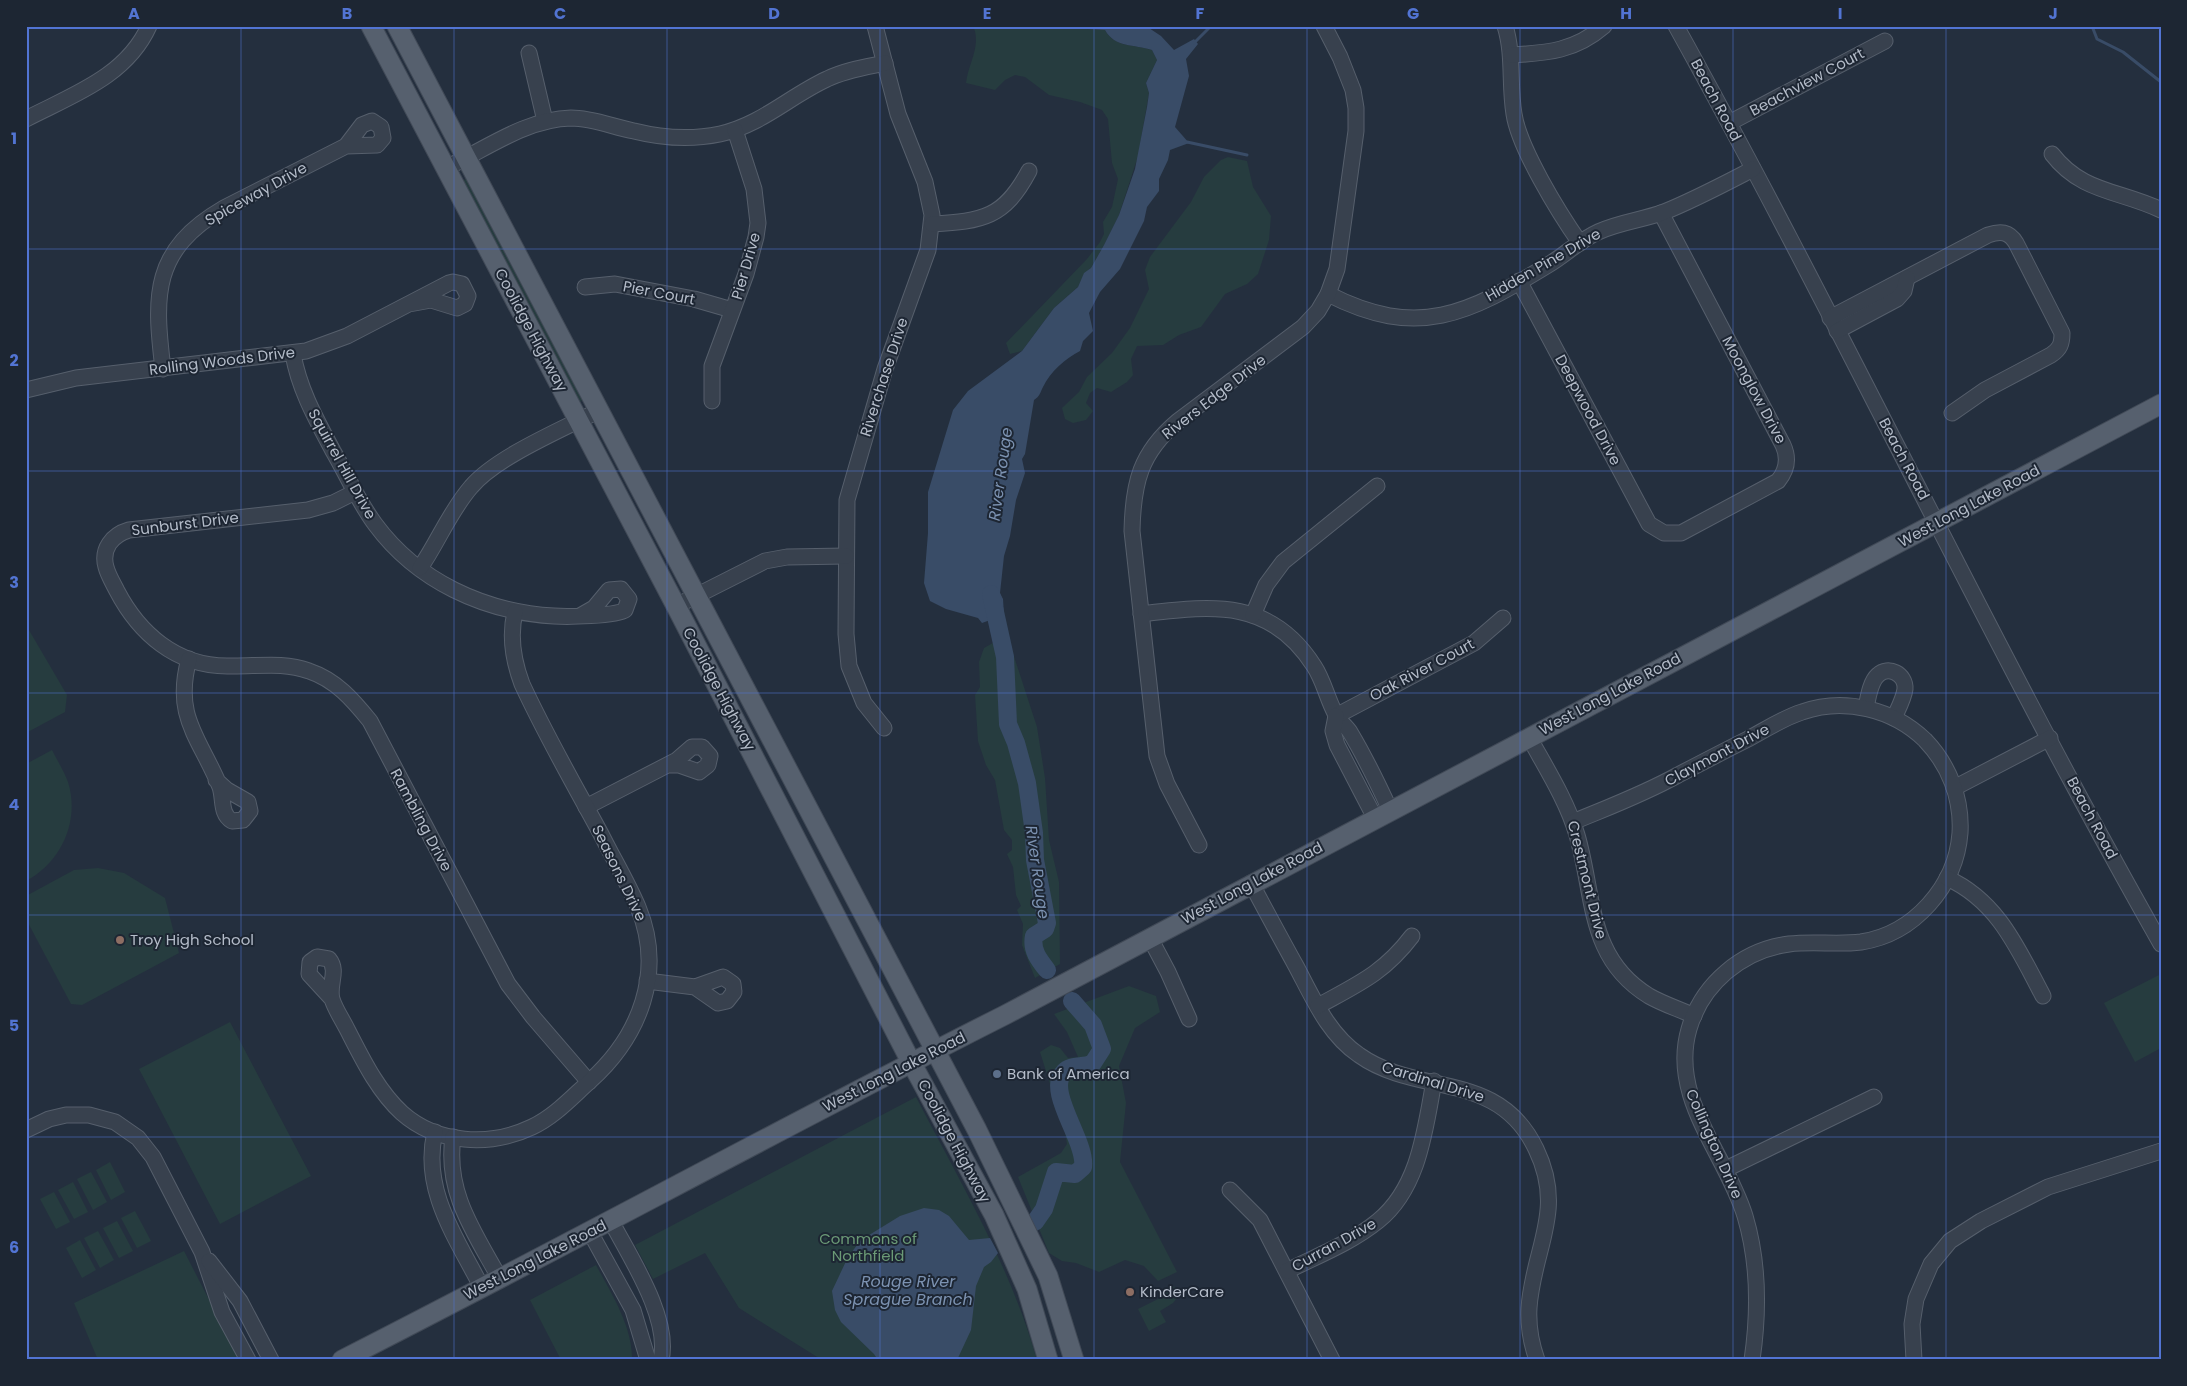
<svg xmlns="http://www.w3.org/2000/svg" width="2187" height="1386" font-family="Poppins,sans-serif">
<style>
.green{fill:#263c3f}
.water{fill:#394c67}
.lines{fill:none;stroke-linecap:round;stroke-linejoin:round}
.stream{stroke:#394c67;stroke-width:3}
.river{stroke:#394c67;stroke-width:18}
.minor-casing{stroke:#565f6c;stroke-width:17}
.major-casing{stroke:#414a57;stroke-width:21}
.minor{stroke:#38414e;stroke-width:15}
.major{stroke:#56606e;stroke-width:19}
.grid{fill:none;stroke:#5274d3;stroke-width:1;stroke-opacity:0.55}
.education-dot{fill:#8d6e63;stroke:#1d2633;stroke-width:2}
.service-dot{fill:#5c6f8a;stroke:#1d2633;stroke-width:2}
.labels{text-anchor:middle;stroke-width:4;stroke-linejoin:round;paint-order:stroke}
.street-label{font-size:15px;fill:#b4bcc9;stroke:#1d2633}
.poi-label{font-size:15px;fill:#b4bcc9;stroke:#1d2633;text-anchor:start}
.park-label{font-size:15px;fill:#6b9a76;stroke:#1d2633}
.water-label{font-size:16px;font-style:italic;fill:#7c92b1;stroke:#1d2633}
.neatline{fill:none;stroke:#5274d3;stroke-width:2}
.grid-label{font-size:16px;text-anchor:middle;font-weight:bold;fill:#5274d3}
</style>
<rect width="100%" height="100%" fill="#242f3e"/>
<g class="green">
<path d="M973 26H1081L1087 29 1105 30C1115 48 1134 44 1152 50L1157 60 1146 83 1149 93 1138 156 1119 215 1104 245 1091 268 1084 274 1078 287 1054 308 1022 351 1010 354 1006 343 1087 259 1100 242 1104 234 1103 222 1112 207 1118 179 1112 163 1108 119 1102 110 1080 102 1049 95 1025 77 1015 75 1005 80 995 90 966 83C968 64 982 45 973 26Z"/>
<polygon points="1228,157 1247,161 1253,187 1271,216 1269,240 1258,274 1247,284 1225,294 1201,327 1179,335 1163,345 1137,346 1131,359 1133,375 1127,382 1111,392 1097,388 1090,393 1086,403 1093,411 1086,420 1073,423 1065,419 1062,408 1079,392 1087,377 1112,353 1130,328 1149,289 1145,270 1150,257 1191,202 1204,177 1221,160"/>
<polygon points="466,179 471,181 583,399 580,402 574,401 462,181"/>
<polygon points="26,625 67,695 65,712 26,733"/>
<polygon points="1007,635 1037,727 1045,778 1049,840 1059,882 1060,964 1035,978 1022,945 1023,924 1017,910 1021,906 1016,895 1013,867 1007,854 1012,850 1012,840 1004,830 995,780 986,765 978,741 975,695 980,687 979,662 984,648"/>
<path d="M52 750C57 760 64 771 68 782 80 820 62 862 26 881V764Z"/>
<polygon points="98,868 124,873 165,898 179,953 82,1005 71,1004 26,919 26,896 74,870"/>
<polygon points="2161,974 2161,1048 2135,1062 2104,1003"/>
<polygon points="1129,986 1156,996 1160,1012 1135,1028 1119,1066 1126,1103 1120,1162 1177,1272 1158,1281 1144,1266 1125,1260 1099,1272 1076,1263 1062,1261 1049,1253 1018,1177 1061,1153 1067,1144 1065,1132 1040,1052 1051,1045 1060,1048 1068,1058 1078,1057 1067,1032 1054,1014"/>
<polygon points="230,1022 311,1176 220,1224 139,1069"/>
<path d="M916 1097C961 1184 1010 1265 1037 1360H822L739 1308 705 1253 653 1279 635 1245Z"/>
<polygon points="110,1162 125,1192 111,1200 96,1170"/>
<polygon points="91,1172 107,1202 93,1210 77,1179"/>
<polygon points="73,1182 88,1212 74,1219 58,1190"/>
<polygon points="54,1192 70,1222 56,1229 40,1199"/>
<polygon points="135,1211 151,1241 137,1248 121,1218"/>
<polygon points="117,1221 133,1251 119,1258 103,1228"/>
<polygon points="98,1231 114,1260 100,1268 84,1238"/>
<polygon points="80,1240 96,1270 82,1278 66,1248"/>
<polygon points="184,1251 240,1360 98,1360 74,1303"/>
<path d="M596 1265C611 1293 633 1327 632 1360H561L530 1300Z"/>
<polygon points="1172,1286 1178,1288 1181,1293 1173,1303 1160,1311 1166,1322 1149,1331 1138,1309 1162,1297 1164,1289"/>
</g>
<g class="water">
<path d="M1081 26H1146L1161 36 1174 50 1194 39 1198 44 1186 59 1189 76 1175 127 1189 143 1170 150 1168 160 1159 179V191L1147 207 1144 221 1120 269 1100 292 1089 313 1093 331 1083 341 1080 351C1066 358 1050 372 1043 387 1040 393 1040 396 1034 400L1025 454 1022 459 1025 473 1016 500 1010 536 1004 556 1000 593 1003 599 1004 615 982 623 978 618 946 609 930 601 924 583 928 533V492L953 410 968 391 1022 351 1054 308 1078 287 1084 273 1091 268 1104 245 1119 215 1135 169 1147 107 1149 93 1146 83 1157 60 1152 50C1134 44 1115 48 1105 30L1087 29Z"/>
<polygon points="924,1208 939,1210 949,1216 969,1240 990,1238 998,1253 991,1262 984,1267 976,1286 971,1330 957,1360 878,1360 874,1354 841,1322 835,1310 832,1291 848,1257 861,1240 900,1216"/>
</g>
<g class="lines">
<g class="stream">
<polyline points="2092,26 2097,39 2123,52 2161,82"/>
<polyline points="1194,43 1211,26"/>
<polyline points="1187,142 1247,155"/>
</g>
<g class="river">
<path d="M991 594 1005 657 1008 724 1016 743 1027 783 1034 833 1035 860 1047 923 1045 929 1034 936C1031 950 1039 960 1047 970"/>
<path d="M1035 1222 1044 1209 1056 1172 1075 1174 1083 1167C1087 1142 1045 1091 1064 1072 1071 1064 1084 1068 1093 1063L1102 1049 1093 1025 1072 1001"/>
</g>
<g class="minor-casing">
<g id="minor">
<polyline points="875,26 898,114 925,182 932,215 928,250 885,369 847,500 846,634 849,666 864,703 884,728"/>
<path d="M1505 26C1514 55 1509 84 1514 114 1519 148 1559 213 1580 243"/>
<path d="M1676 26C1844 329 1990 643 2161 944"/>
<polyline points="529,53 545,121"/>
<path d="M1511 55C1548 53 1575 51 1604 26"/>
<path d="M26 119C72 95 126 77 149 26"/>
<polyline points="1729,123 1885,41"/>
<path d="M2052 154C2082 193 2119 190 2161 210"/>
<path d="M446 168C486 149 526 119 571 118 593 118 613 127 634 131 662 138 691 140 720 134 761 125 790 96 827 79 845 70 866 67 885 63"/>
<path d="M932 224C983 221 1004 218 1029 171"/>
<path d="M1519 281 1649 524 1664 533H1681L1778 481C1787 470 1789 458 1783 445L1661 213"/>
<polyline points="585,287 615,284 694,299 732,310"/>
<path d="M1328 294C1418 340 1468 314 1548 265 1565 255 1580 240 1598 232 1619 222 1643 220 1664 212 1694 200 1724 184 1753 169"/>
<path d="M1830 318 1988 235C2000 231 2009 231 2016 243L2062 333C2062 344 2060 349 2051 355L1985 390 1952 413"/>
<polyline points="1837,331 1897,299 1904,291 1907,278"/>
<path d="M293 354C299 389 316 419 333 451 347 475 358 501 375 524 417 581 484 612 554 616 567 617 616 616 625 610L629 599 621 589 609 590 594 608 580 616"/>
<path d="M163 369C154 295 152 250 224 208L346 146 377 145 383 138 381 127 372 121 362 125 346 146"/>
<polyline points="26,390 76,378 306,351 347,336 449,283 453,282 462,284 468,296 465,304 457,308 431,300 409,304"/>
<polyline points="712,401 712,366 746,274 756,237 758,223 754,189 735,130"/>
<path d="M355 492 333 503 308 510 129 530C112 535 101 549 106 567 108 575 113 583 117 591 139 633 176 666 227 666 255 667 282 661 309 671 336 680 353 700 370 721L508 984 533 1017 589 1082"/>
<path d="M420 568C438 542 450 511 471 487 496 457 563 429 600 410"/>
<polyline points="676,606 765,561 787,557 846,556"/>
<path d="M1141 614C1211 606 1270 597 1314 666 1324 681 1327 699 1336 715 1339 721 1346 726 1350 732 1365 757 1378 784 1390 810"/>
<polyline points="1253,615 1266,585 1283,562 1377,486"/>
<path d="M189 659C173 717 200 738 220 787 224 799 220 814 232 821L243 820 250 811 248 802 227 790 216 780"/>
<path d="M1866 708C1868 698 1870 682 1878 675 1888 665 1906 674 1905 689 1904 698 1898 709 1894 718"/>
<polyline points="1336,716 1474,643 1503,618"/>
<polyline points="1336,716 1333,731 1337,745 1375,818"/>
<path d="M1529 737C1546 768 1567 801 1577 835 1595 897 1587 958 1649 996 1663 1004 1679 1009 1694 1016"/>
<polyline points="1954,788 2050,738"/>
<polyline points="586,807 677,760 692,747 702,747 710,756 708,765 699,772 679,765 668,765"/>
<path d="M1573 822C1609 807 1644 794 1678 775 1701 763 1724 751 1748 739 1765 730 1783 718 1802 712 1844 697 1893 709 1925 740 1949 765 1962 798 1960 833 1956 886 1914 934 1861 942 1837 945 1813 941 1789 944 1742 950 1702 984 1689 1029 1669 1098 1726 1154 1745 1216 1759 1263 1759 1312 1752 1360"/>
<path d="M1199 845 1167 784 1157 756 1132 531C1133 483 1140 453 1178 421L1303 327 1318 311 1328 294 1337 269 1356 131V108L1353 90 1340 57 1324 26"/>
<path d="M1947 878C1998 901 2018 949 2043 996"/>
<path d="M1251 883C1266 911 1281 939 1296 966 1313 998 1328 1034 1359 1055 1418 1097 1498 1069 1536 1149 1566 1211 1533 1248 1529 1308 1528 1326 1531 1343 1537 1360"/>
<polyline points="1150,938 1168,972 1189,1019"/>
<polyline points="647,981 695,987 718,1003 727,1001 734,992 733,984 723,977 695,987"/>
<path d="M332 999 309 974 310 962 317 957 329 959C339 971 328 985 332 999 335 1009 342 1019 347 1029 362 1058 377 1090 402 1113 437 1144 490 1147 532 1127 554 1117 572 1097 590 1081 640 1036 665 972 638 907 628 883 614 860 602 836 575 786 546 736 522 684 513 660 509 637 515 612"/>
<path d="M1318 1006C1358 984 1384 973 1412 936"/>
<polyline points="26,1130 49,1119 66,1115 89,1115 115,1122 138,1138 153,1157 202,1252 222,1312 248,1360"/>
<path d="M435 1132C421 1190 457 1239 482 1288"/>
<path d="M453 1137C445 1193 475 1233 500 1279"/>
<polyline points="1726,1169 1874,1097"/>
<polyline points="1230,1190 1260,1220 1332,1360"/>
<path d="M611 1221C630 1257 671 1319 661 1360"/>
<polyline points="590,1232 633,1310 648,1360"/>
<polyline points="209,1261 240,1301 271,1360"/>
<path d="M1287 1271C1317 1256 1351 1243 1378 1221 1419 1188 1425 1130 1434 1081"/>
<polyline points="1914,1360 1912,1324 1916,1299 1931,1264 1950,1241 1981,1221 2048,1187 2161,1151"/>
</g>
</g>
<g class="major-casing">
<g id="major">
<polyline points="371,26 676,606 911,1062 994,1215 1027,1289 1048,1360"/>
<polyline points="397,26 977,1130 1048,1276 1074,1360"/>
<path d="M342 1360C564 1247 783 1127 1005 1015L2161 404"/>
</g>
</g>
<use href="#minor" class="minor"/>
<use href="#major" class="major"/>
</g>
<path class="grid" d="M241 26V1360M454 26V1360M667 26V1360M880 26V1360M1094 26V1360M1307 26V1360M1520 26V1360M1733 26V1360M1946 26V1360M26 249H2161M26 471H2161M26 693H2161M26 915H2161M26 1137H2161"/>
<g class="education-dot">
<circle cx="120" cy="940" r="5"/>
<circle cx="1130" cy="1292" r="5"/>
</g>
<circle class="service-dot" cx="997" cy="1074" r="5"/>
<g class="labels">
<g class="street-label">
<text transform="translate(1807 82) rotate(-28)" y="5">Beachview Court</text>
<text transform="translate(1716 100) rotate(62)" y="5">Beach Road</text>
<text transform="translate(256 194) rotate(-29)" y="5">Spiceway Drive</text>
<text transform="translate(1543 265) rotate(-30)" y="5">Hidden Pine Drive</text>
<text transform="translate(746 266) rotate(-74)" y="5">Pier Drive</text>
<text transform="translate(659 293) rotate(11)" y="5">Pier Court</text>
<text transform="translate(531 330) rotate(62)" y="5">Coolidge Highway</text>
<text transform="translate(222 361) rotate(-7)" y="5">Rolling Woods Drive</text>
<text transform="translate(884 377) rotate(-72)" y="5">Riverchase Drive</text>
<text transform="translate(1754 390) rotate(62)" y="5">Moonglow Drive</text>
<text transform="translate(1214 397) rotate(-38)" y="5">Rivers Edge Drive</text>
<text transform="translate(1588 410) rotate(62)" y="5">Deepwood Drive</text>
<text transform="translate(1904 459) rotate(62)" y="5">Beach Road</text>
<text transform="translate(342 464) rotate(61)" y="5">Squirrel Hill Drive</text>
<text transform="translate(1969 506) rotate(-28)" y="5">West Long Lake Road</text>
<text transform="translate(185 524) rotate(-7)" y="5">Sunburst Drive</text>
<text transform="translate(1422 670) rotate(-28)" y="5">Oak River Court</text>
<text transform="translate(719 689) rotate(62)" y="5">Coolidge Highway</text>
<text transform="translate(1610 694) rotate(-28)" y="5">West Long Lake Road</text>
<text transform="translate(1717 755) rotate(-28)" y="5">Claymont Drive</text>
<text transform="translate(2092 818) rotate(62)" y="5">Beach Road</text>
<text transform="translate(421 820) rotate(62)" y="5">Rambling Drive</text>
<text transform="translate(619 873) rotate(64)" y="5">Seasons Drive</text>
<text transform="translate(1587 880) rotate(76)" y="5">Crestmont Drive</text>
<text transform="translate(1252 883) rotate(-28)" y="5">West Long Lake Road</text>
<text transform="translate(894 1072) rotate(-27)" y="5">West Long Lake Road</text>
<text transform="translate(1433 1082) rotate(17)" y="5">Cardinal Drive</text>
<text transform="translate(954 1141) rotate(62)" y="5">Coolidge Highway</text>
<text transform="translate(1714 1144) rotate(66)" y="5">Collington Drive</text>
<text transform="translate(1334 1245) rotate(-29)" y="5">Curran Drive</text>
<text transform="translate(535 1260) rotate(-27)" y="5">West Long Lake Road</text>
</g>
<g class="poi-label">
<text x="130" y="945">Troy High School</text>
<text x="1007" y="1079">Bank of America</text>
<text x="1140" y="1297">KinderCare</text>
</g>
<g class="park-label">
<text x="868" y="1244">Commons of<tspan x="868" dy="17">Northfield</tspan></text>
</g>
<g class="water-label">
<text transform="translate(1000 474) rotate(-82)" y="6">River Rouge</text>
<text transform="translate(1038 872) rotate(82)" y="6">River Rouge</text>
<text x="908" y="1287">Rouge River<tspan x="908" dy="18">Sprague Branch</tspan></text>
</g>
</g>
<rect width="2187" height="1386" fill="none" stroke="#1d2633" stroke-width="55"/>
<rect x="28" y="28" width="2132" height="1330" class="neatline"/>
<g class="grid-label">
<text x="134" y="19">A</text>
<text x="347" y="19">B</text>
<text x="560" y="19">C</text>
<text x="774" y="19">D</text>
<text x="987" y="19">E</text>
<text x="1200" y="19">F</text>
<text x="1413" y="19">G</text>
<text x="1626" y="19">H</text>
<text x="1840" y="19">I</text>
<text x="2053" y="19">J</text>
<text x="14" y="144">1</text>
<text x="14" y="366">2</text>
<text x="14" y="588">3</text>
<text x="14" y="810">4</text>
<text x="14" y="1031">5</text>
<text x="14" y="1253">6</text>
</g>
</svg>
